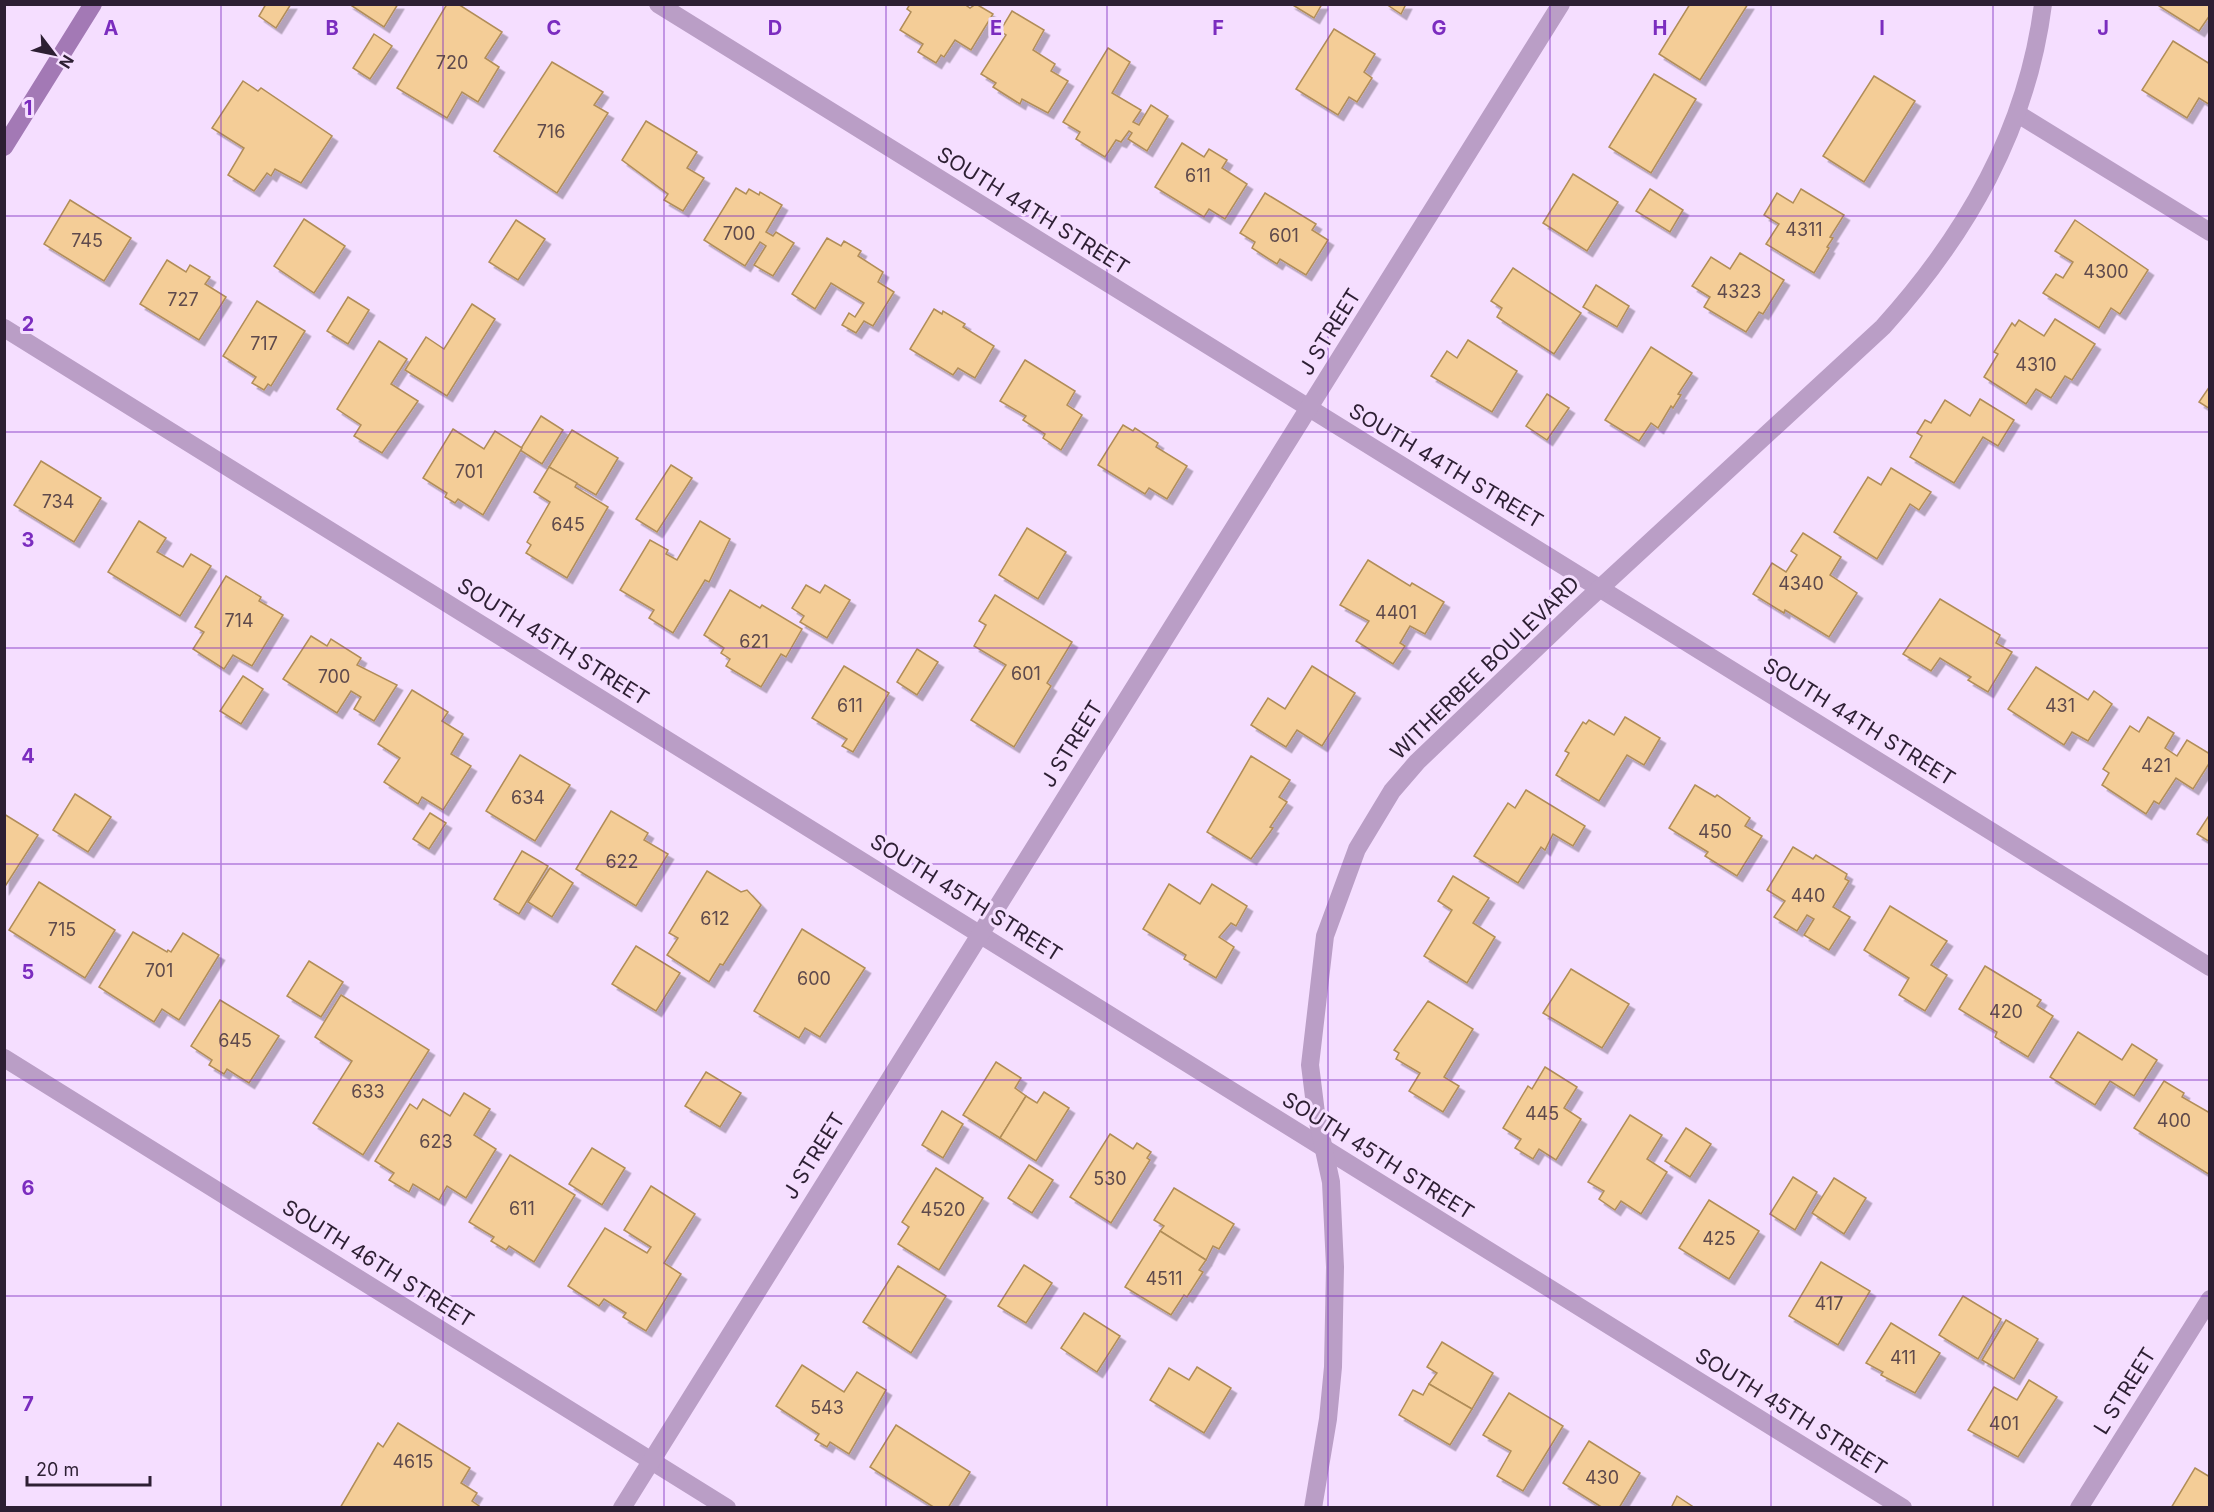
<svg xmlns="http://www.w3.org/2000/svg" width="2214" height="1512" font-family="Inter,sans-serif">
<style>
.building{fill:#f4cd97;stroke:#b18d58;stroke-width:1.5;filter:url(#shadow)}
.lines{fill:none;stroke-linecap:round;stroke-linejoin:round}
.street{stroke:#ba9ec6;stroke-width:18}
.secondary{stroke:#a379b5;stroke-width:18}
.grid{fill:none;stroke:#7b2cbf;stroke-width:1.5;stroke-opacity:0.55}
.labels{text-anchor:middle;stroke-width:6;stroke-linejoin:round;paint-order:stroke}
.number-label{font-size:18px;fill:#5f4a4c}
.street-label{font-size:21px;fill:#2d1f33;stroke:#f5deff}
.grid-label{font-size:20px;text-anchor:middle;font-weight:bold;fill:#7b2cbf;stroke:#f5deff;stroke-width:6;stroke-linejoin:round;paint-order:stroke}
</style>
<defs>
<filter id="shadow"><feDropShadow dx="5.5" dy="5.5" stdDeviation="0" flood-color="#0004"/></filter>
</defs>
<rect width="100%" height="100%" fill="#f5deff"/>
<g class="building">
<polygon points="266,4 291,4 276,28 259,16"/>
<polygon points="349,4 398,4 384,27"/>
<polygon points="447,4 458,4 502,32 485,58 499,67 478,102 462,92 447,118 397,88"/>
<polygon points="910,4 964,4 970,8 976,4 993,14 971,50 955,40 944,57 941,55 936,63 918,52 923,44 900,30 911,12 907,9"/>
<polygon points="1291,4 1322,4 1314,18"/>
<polygon points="1386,4 1406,4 1401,14"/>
<polygon points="1690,4 1748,4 1700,80 1659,54"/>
<polygon points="2156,4 2210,4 2210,15 2199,31"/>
<polygon points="1012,11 1044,30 1033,50 1055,64 1051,71 1068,81 1048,113 1022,99 1020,104 993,87 996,83 981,74 1006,35 1000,31"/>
<polygon points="1334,29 1375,54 1364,72 1372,78 1357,102 1349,97 1338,115 1296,89"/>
<polygon points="374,34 392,46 370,79 353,68"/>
<polygon points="2173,41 2210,64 2210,105 2199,98 2187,118 2142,90"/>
<polygon points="1108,48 1130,62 1112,93 1141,110 1133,122 1139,125 1151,105 1168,116 1147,151 1128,139 1132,133 1129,131 1121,142 1116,140 1105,157 1076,139 1080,132 1063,122"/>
<polygon points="552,62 603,92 594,105 608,113 557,193 494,151"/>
<polygon points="1654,74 1696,99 1651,173 1609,147"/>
<polygon points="1874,76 1915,101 1864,182 1823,156"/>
<polygon points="243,81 258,91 261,88 332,136 301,183 275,169 271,176 267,173 254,191 228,175 244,148 212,128"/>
<polygon points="646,121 697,152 687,168 704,178 683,211 664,200 668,194 622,160"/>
<polygon points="1182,143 1204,157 1209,149 1227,160 1222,168 1247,184 1225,219 1209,209 1204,217 1155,187"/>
<polygon points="1573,174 1618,202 1587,251 1543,223"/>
<polygon points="736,188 746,194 749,189 759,195 760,192 782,205 766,232 773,236 776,232 794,243 773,276 754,265 766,246 760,242 745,266 704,240"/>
<polygon points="1650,189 1683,210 1670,232 1636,211"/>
<polygon points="1801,189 1844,215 1830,237 1833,238 1827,247 1829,248 1814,273 1766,244 1779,224 1764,215 1777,193 1793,203"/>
<polygon points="1265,193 1316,224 1312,230 1328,240 1306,275 1280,259 1277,264 1252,248 1255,242 1240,233"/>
<polygon points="70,200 131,238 104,281 44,244"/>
<polygon points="304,219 345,246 314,293 274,266"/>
<polygon points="516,220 545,239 518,280 489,262"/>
<polygon points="2075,220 2148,270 2120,314 2111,308 2099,328 2043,293 2056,274 2063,278 2073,262 2055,251"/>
<polygon points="827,238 841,246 844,241 861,251 858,256 883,272 878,282 894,292 873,326 864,321 856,333 842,325 849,313 855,317 864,303 831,283 815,309 792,294"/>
<polygon points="1740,253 1784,280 1763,314 1759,312 1746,332 1704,307 1710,297 1692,286 1711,257 1730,269"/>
<polygon points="167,260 186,272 190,265 210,277 205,284 226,297 199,340 140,304"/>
<polygon points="1513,268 1581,313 1554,354 1497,317 1502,308 1491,301"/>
<polygon points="1596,285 1629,306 1617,327 1583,307"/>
<polygon points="348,297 369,310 348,344 327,331"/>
<polygon points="257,301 305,331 271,386 268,384 264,390 252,383 256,377 223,356"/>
<polygon points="472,304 495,319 447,396 405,370 426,337 444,349"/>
<polygon points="934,309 942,314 943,311 965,324 963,327 994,346 975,378 958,368 953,375 910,349"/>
<polygon points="2055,319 2095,344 2072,380 2065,376 2051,398 2036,389 2026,404 1984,377 1998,354 1994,352 2012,323 2015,326 2019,320 2044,336"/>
<polygon points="1468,340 1517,371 1492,412 1431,376 1447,351 1457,358"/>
<polygon points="379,341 407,359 391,384 418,401 382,453 354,436 361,425 337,409"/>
<polygon points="1651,347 1692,373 1678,394 1681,395 1673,408 1671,406 1658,428 1651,423 1639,441 1605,420"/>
<polygon points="1025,360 1075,391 1067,405 1082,415 1061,450 1043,438 1045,434 1023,420 1026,416 1000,401"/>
<polygon points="2210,386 2210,409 2199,402"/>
<polygon points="1547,394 1569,408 1547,440 1526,426"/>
<polygon points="1980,399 2014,420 1998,446 1983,437 1954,483 1910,457 1922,436 1917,433 1925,420 1931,423 1945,400 1970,416"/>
<polygon points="541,416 563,430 542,464 520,450"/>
<polygon points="1123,425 1133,431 1135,428 1158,443 1156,447 1187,466 1167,499 1149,488 1145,494 1098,465"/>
<polygon points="453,429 484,449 495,431 522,448 483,515 458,499 455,503 445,497 447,493 423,478"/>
<polygon points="572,430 618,458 596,495 549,467"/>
<polygon points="41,461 101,498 74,542 14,505"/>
<polygon points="671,465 692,478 657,532 636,519"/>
<polygon points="549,467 577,483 575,487 608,507 567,578 526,553 531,545 527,542 550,502 534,492"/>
<polygon points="1891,468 1931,492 1919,510 1910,504 1877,559 1834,532 1868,477 1881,485"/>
<polygon points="139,521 166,538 157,552 183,567 191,554 211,566 180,616 108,572"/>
<polygon points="700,521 730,539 709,582 705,580 673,633 649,618 654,610 620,590 650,540 668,550 666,554 677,560"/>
<polygon points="1027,528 1066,552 1038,599 999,575"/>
<polygon points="1803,533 1841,557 1830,575 1857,593 1829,637 1785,610 1784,613 1753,594 1772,563 1786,572 1797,555 1791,551"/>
<polygon points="1368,560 1410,586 1412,583 1444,602 1425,634 1410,626 1400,643 1405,646 1393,664 1356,641 1369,621 1340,605"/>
<polygon points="226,576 261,597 259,601 283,615 252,666 233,655 224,669 193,649 204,632 195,627"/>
<polygon points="806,585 820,593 825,585 850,600 827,638 800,622 804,616 792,608"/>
<polygon points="730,590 760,608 762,605 802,629 786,657 781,654 761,687 726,666 730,659 721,653 724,648 704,635"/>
<polygon points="995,595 1072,642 1047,683 1051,686 1014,747 971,720 1006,665 974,646 986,625 979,621"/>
<polygon points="1940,599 2000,635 1996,643 2012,652 1988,692 1968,680 1971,677 1940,658 1931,671 1903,654"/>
<polygon points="311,636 327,646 331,639 361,658 357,665 397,685 374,721 354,709 361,697 351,691 337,713 283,679"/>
<polygon points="917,649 938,662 917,695 897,682"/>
<polygon points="844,666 889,693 853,752 842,746 847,739 812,718"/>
<polygon points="1312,666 1355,693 1322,746 1297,730 1286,747 1251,725 1268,698 1285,709"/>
<polygon points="2036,667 2088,700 2094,691 2112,704 2088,741 2072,732 2064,745 2008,709"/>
<polygon points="243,676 263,689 241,724 220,711"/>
<polygon points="412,690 448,712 442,721 463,734 451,754 471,766 443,810 422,797 418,804 384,782 400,758 378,744"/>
<polygon points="1625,717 1660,738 1644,765 1627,755 1599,801 1556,775 1569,753 1565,751 1583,722 1586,724 1589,720 1614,735"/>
<polygon points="2148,717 2174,733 2165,748 2177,756 2187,740 2210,754 2210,762 2193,789 2176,778 2159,804 2154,801 2146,814 2102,785 2109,773 2103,769 2130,726 2139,732"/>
<polygon points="520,755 570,785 535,841 486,811"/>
<polygon points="1251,756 1290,780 1279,797 1287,802 1270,827 1273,828 1251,859 1207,832"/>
<polygon points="1695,785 1715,797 1717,795 1750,818 1745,826 1762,836 1737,876 1705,856 1708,852 1669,828"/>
<polygon points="1526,790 1585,826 1573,846 1553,834 1545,850 1541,847 1518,883 1474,856 1508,803 1515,808"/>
<polygon points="75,794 111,817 88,852 53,830"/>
<polygon points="611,811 648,833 644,840 668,854 636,906 576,869"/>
<polygon points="430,813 446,823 429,849 413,839"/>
<polygon points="4,814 38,835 4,888"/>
<polygon points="2210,814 2210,842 2197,834"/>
<polygon points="1793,847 1813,859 1816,855 1847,874 1845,879 1849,881 1833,907 1850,917 1829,950 1804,935 1814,919 1807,915 1797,931 1774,917 1785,901 1767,890"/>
<polygon points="522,851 548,866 519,914 494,899"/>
<polygon points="550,868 573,883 552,917 528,902"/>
<polygon points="707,871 741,892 747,890 761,905 723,965 720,964 709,982 667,955 678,938 669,933"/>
<polygon points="1453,876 1489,898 1473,923 1495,937 1467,983 1424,956 1452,910 1438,901"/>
<polygon points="39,882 115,930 85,978 9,930"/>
<polygon points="1169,884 1200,904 1212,884 1247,906 1236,926 1231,923 1219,937 1234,947 1216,978 1184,959 1186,955 1143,929"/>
<polygon points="1890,906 1947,941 1931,965 1947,975 1925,1011 1899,995 1909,978 1864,950"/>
<polygon points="802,929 865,968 820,1037 805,1028 799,1038 754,1011"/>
<polygon points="133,932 167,952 168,950 171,952 183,933 219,955 179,1020 162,1009 154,1022 99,987"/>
<polygon points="636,946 680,973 656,1011 612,984"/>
<polygon points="309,961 343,982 321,1017 287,996"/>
<polygon points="1985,966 2041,1000 2037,1006 2053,1016 2028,1057 1995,1037 1997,1032 1959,1009"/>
<polygon points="1571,969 1629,1004 1602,1048 1543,1013"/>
<polygon points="341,995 429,1050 363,1155 313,1123 352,1061 315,1037"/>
<polygon points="220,1000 279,1036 249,1083 227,1069 224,1074 209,1065 212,1060 191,1046"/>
<polygon points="1428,1001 1473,1029 1444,1077 1459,1086 1443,1112 1409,1091 1420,1073 1396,1059 1399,1053 1394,1050"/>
<polygon points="2078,1032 2122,1060 2132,1044 2157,1060 2134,1096 2110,1081 2095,1105 2050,1077"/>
<polygon points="996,1062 1021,1078 1015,1088 1026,1096 1000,1138 963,1115"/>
<polygon points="1545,1067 1577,1087 1564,1108 1581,1119 1556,1160 1539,1149 1533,1159 1515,1148 1521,1139 1503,1128 1528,1086 1532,1089"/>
<polygon points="706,1072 741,1093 720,1127 685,1106"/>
<polygon points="2164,1081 2184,1093 2182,1097 2210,1113 2210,1175 2134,1128"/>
<polygon points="1044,1092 1069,1108 1036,1161 1000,1138 1026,1096 1037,1103"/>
<polygon points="464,1093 490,1109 474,1135 496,1149 466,1198 447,1186 439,1200 413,1184 409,1192 389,1180 394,1173 375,1161 410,1104 417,1109 423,1099 450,1116"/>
<polygon points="942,1111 963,1124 943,1158 922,1145"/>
<polygon points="1630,1115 1662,1135 1647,1159 1667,1172 1641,1214 1621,1201 1615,1210 1599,1199 1604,1191 1588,1182"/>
<polygon points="1686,1128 1711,1144 1690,1177 1665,1161"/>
<polygon points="1110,1134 1133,1149 1137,1143 1151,1152 1147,1158 1150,1160 1111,1223 1070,1197"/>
<polygon points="592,1148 625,1168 602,1205 569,1184"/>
<polygon points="510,1155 575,1195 534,1262 509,1246 506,1250 491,1241 494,1237 469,1222"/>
<polygon points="1029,1165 1053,1180 1032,1213 1008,1198"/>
<polygon points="936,1168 983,1198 939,1270 898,1244 909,1227 902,1222"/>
<polygon points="1793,1177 1817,1192 1795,1230 1770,1214"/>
<polygon points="1834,1178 1866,1198 1844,1234 1812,1213"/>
<polygon points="651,1186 695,1214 664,1263 681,1274 646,1331 623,1317 626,1313 604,1299 599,1306 568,1286 605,1228 647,1253 651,1247 624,1230"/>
<polygon points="1174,1188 1234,1224 1219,1249 1213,1246 1206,1260 1160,1231 1164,1226 1154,1220"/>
<polygon points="1709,1200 1759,1231 1729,1279 1679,1248"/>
<polygon points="1160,1231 1206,1260 1199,1270 1203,1272 1187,1297 1184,1295 1171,1315 1125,1287"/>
<polygon points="1821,1262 1870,1291 1838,1345 1789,1316"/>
<polygon points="1024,1265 1052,1283 1026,1323 998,1306"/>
<polygon points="898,1266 946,1296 911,1353 863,1322"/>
<polygon points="1963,1296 2001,1319 1978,1359 1939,1335"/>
<polygon points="1084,1313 1120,1336 1097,1372 1061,1348"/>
<polygon points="2006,1320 2038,1339 2014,1379 1982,1360"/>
<polygon points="1891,1323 1940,1353 1915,1393 1881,1375 1883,1372 1866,1363"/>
<polygon points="1442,1342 1493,1373 1472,1409 1429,1384 1437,1373 1427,1367"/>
<polygon points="802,1365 844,1392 857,1372 886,1390 849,1454 830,1442 827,1447 815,1440 819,1434 776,1406"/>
<polygon points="1197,1367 1231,1388 1204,1433 1150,1400 1169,1368 1189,1380"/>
<polygon points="2029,1380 2057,1397 2018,1457 1968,1430 1994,1387 2017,1400"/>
<polygon points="1429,1384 1472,1409 1450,1445 1399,1415 1413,1390 1423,1395"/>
<polygon points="1509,1393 1563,1426 1523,1491 1497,1476 1511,1451 1483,1435"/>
<polygon points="398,1423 470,1468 461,1483 477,1493 472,1501 482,1508 340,1508 378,1443 383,1447"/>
<polygon points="896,1425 970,1472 948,1508 935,1508 870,1467"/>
<polygon points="1589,1441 1640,1473 1619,1508 1603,1508 1563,1483"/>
<polygon points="2195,1468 2210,1477 2210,1508 2171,1508"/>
<polygon points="1677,1496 1695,1508 1671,1508"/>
</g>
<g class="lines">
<g class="street">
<polyline points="658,4 2210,967"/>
<polyline points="2018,114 2210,232"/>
<polyline points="4,328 1903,1508"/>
<polyline points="4,1058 727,1508"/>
<polyline points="622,1508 1561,4"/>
<path d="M1313 1508 1328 1419 1333 1367 1335 1267 1331 1182 1316 1113 1310 1065 1325 936 1357 849 1392 791 1417 762 1572 614 1883 327C1966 235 2027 130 2043 4"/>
<polyline points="2079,1508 2210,1299"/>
</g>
<polyline class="secondary" points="4,147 93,4"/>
</g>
<path class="grid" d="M221 4V1508M443 4V1508M664 4V1508M886 4V1508M1107 4V1508M1328 4V1508M1550 4V1508M1771 4V1508M1993 4V1508M4 216H2210M4 432H2210M4 648H2210M4 864H2210M4 1080H2210M4 1296H2210"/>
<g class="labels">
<g class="number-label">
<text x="452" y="69">720</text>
<text x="551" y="138">716</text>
<text x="1198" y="182">611</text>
<text x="1804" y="236">4311</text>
<text x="739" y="240">700</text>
<text x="1284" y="242">601</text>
<text x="87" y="247">745</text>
<text x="2106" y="278">4300</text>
<text x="1739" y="298">4323</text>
<text x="183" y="306">727</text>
<text x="264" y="350">717</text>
<text x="2036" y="371">4310</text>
<text x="469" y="478">701</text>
<text x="58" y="508">734</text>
<text x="568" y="531">645</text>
<text x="1801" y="590">4340</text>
<text x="1396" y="619">4401</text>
<text x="239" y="627">714</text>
<text x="754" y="648">621</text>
<text x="1026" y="680">601</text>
<text x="334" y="683">700</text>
<text x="850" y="712">611</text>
<text x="2060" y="712">431</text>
<text x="2156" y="772">421</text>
<text x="528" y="804">634</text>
<text x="1715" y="838">450</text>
<text x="622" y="868">622</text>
<text x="1808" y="902">440</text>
<text x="715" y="925">612</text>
<text x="62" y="936">715</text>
<text x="159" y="977">701</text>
<text x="814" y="985">600</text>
<text x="2006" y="1018">420</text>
<text x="235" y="1047">645</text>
<text x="368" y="1098">633</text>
<text x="1542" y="1120">445</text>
<text x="2174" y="1127">400</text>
<text x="436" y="1148">623</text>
<text x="1110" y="1185">530</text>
<text x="522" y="1215">611</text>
<text x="943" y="1216">4520</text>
<text x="1719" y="1245">425</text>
<text x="1164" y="1285">4511</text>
<text x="1829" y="1310">417</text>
<text x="1903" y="1364">411</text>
<text x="827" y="1414">543</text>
<text x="2004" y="1430">401</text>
<text x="413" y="1468">4615</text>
<text x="1602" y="1484">430</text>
</g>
<g class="street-label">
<text transform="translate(1033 211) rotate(32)" y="7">SOUTH 44TH STREET</text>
<text transform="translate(1330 332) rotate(-58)" y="7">J STREET</text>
<text transform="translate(1446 466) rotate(31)" y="7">SOUTH 44TH STREET</text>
<text transform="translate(553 642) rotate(32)" y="7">SOUTH 45TH STREET</text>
<text transform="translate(1485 668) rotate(-44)" y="7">WITHERBEE BOULEVARD</text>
<text transform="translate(1859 722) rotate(32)" y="7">SOUTH 44TH STREET</text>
<text transform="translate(1072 744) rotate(-58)" y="7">J STREET</text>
<text transform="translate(966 898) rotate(32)" y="7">SOUTH 45TH STREET</text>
<text transform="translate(814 1156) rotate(-58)" y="7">J STREET</text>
<text transform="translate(1378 1156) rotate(32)" y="7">SOUTH 45TH STREET</text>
<text transform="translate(378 1264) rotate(32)" y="7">SOUTH 46TH STREET</text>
<text transform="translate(2125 1391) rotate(-58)" y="7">L STREET</text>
<text transform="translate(1791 1412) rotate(32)" y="7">SOUTH 45TH STREET</text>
</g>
</g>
<g class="grid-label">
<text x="111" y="35">A</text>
<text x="332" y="35">B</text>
<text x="554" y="35">C</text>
<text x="775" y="35">D</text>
<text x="996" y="35">E</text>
<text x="1218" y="35">F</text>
<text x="1439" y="35">G</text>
<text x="1660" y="35">H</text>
<text x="1882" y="35">I</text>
<text x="2103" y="35">J</text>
<text x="28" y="115">1</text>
<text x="28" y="331">2</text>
<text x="28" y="547">3</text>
<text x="28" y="763">4</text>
<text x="28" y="979">5</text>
<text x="28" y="1195">6</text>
<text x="28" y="1411">7</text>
</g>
<rect width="2214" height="1512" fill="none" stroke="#2d1f33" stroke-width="12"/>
<g transform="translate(54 54) rotate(122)" stroke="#f5deff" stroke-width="4.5" paint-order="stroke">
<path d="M0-4.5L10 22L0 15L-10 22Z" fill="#2d1f33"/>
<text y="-9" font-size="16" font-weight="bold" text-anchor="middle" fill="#2d1f33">N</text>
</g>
<path d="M27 1476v9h123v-9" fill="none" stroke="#2d1f33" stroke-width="3"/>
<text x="36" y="1476" font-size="18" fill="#2d1f33" stroke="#f5deff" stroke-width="4.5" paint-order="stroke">20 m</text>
</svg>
